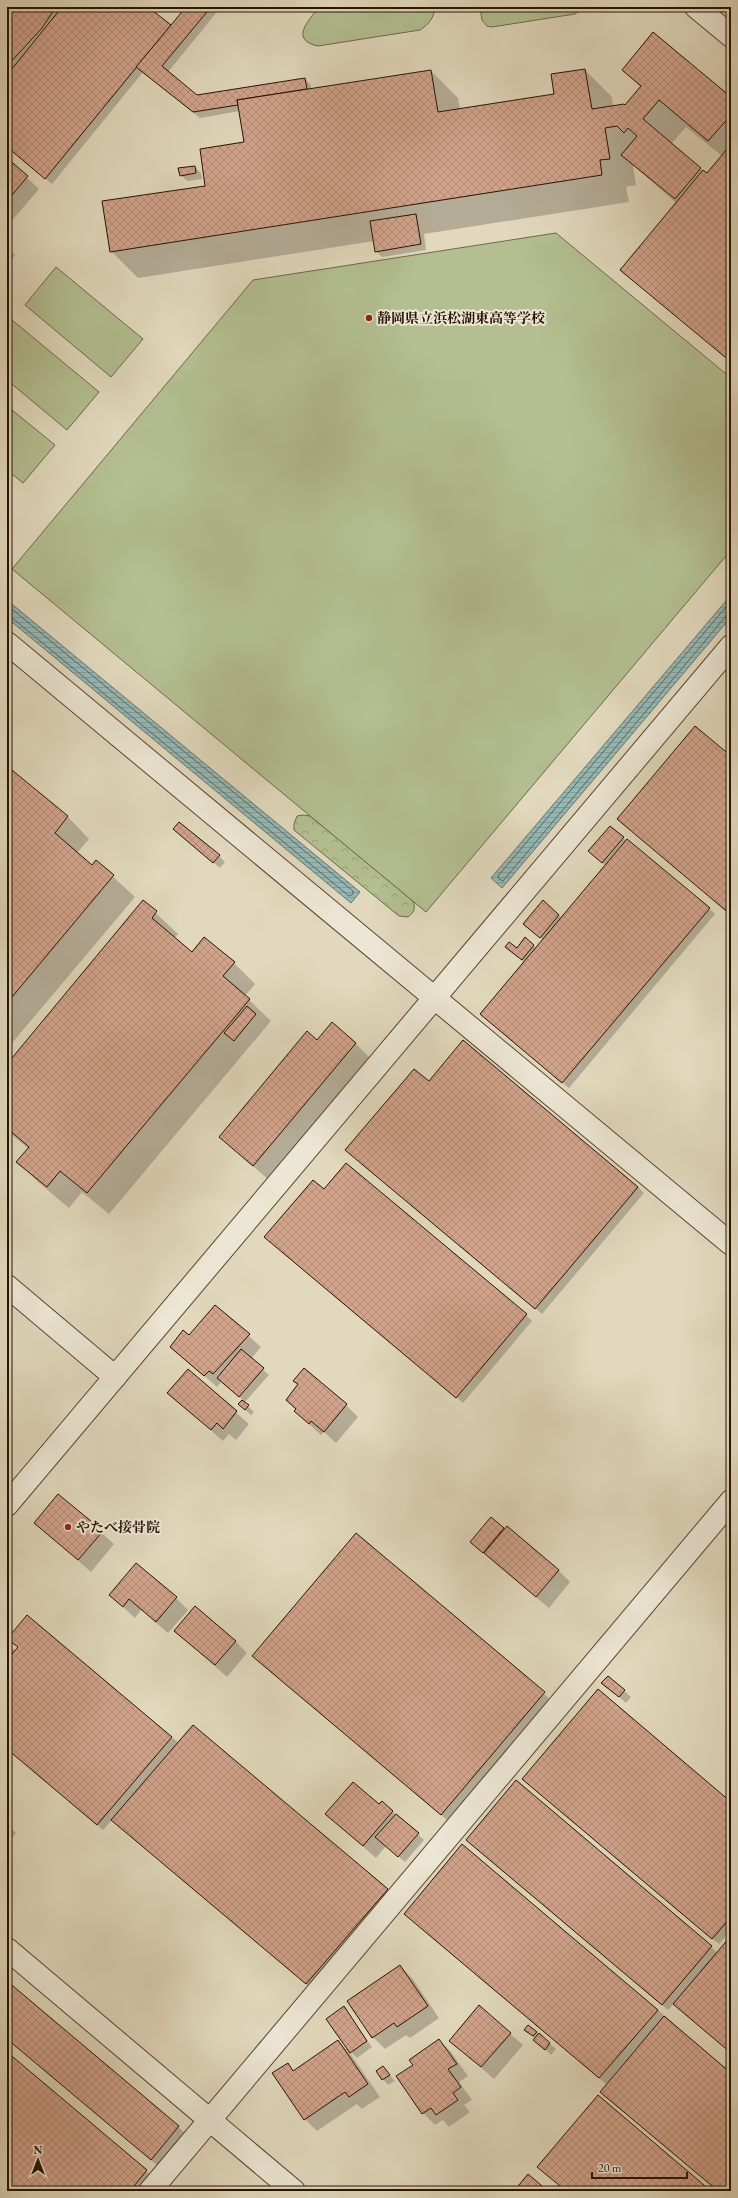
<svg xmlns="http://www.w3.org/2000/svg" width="738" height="2198" font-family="'EB Garamond','Noto Serif JP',serif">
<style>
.forest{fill:url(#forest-crowns);stroke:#6d684a}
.garden{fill:#b3bf91;stroke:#6d684a}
.water{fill:url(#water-rules);stroke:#69766f}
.shadow{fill:#0003;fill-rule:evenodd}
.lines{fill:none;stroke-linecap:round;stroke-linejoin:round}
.shore{stroke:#5e665e;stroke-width:1}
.building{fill:url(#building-cross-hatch);stroke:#271204}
.minor-casing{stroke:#564432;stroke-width:24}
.minor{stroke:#ece6d4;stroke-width:22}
.poi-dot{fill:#8f2418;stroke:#ece6d4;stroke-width:1.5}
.labels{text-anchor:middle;stroke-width:4;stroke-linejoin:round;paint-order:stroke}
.poi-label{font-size:14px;font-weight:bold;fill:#271204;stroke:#ece6d4;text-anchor:start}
</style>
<defs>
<pattern id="forest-crowns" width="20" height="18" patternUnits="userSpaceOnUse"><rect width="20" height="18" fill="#b3bf91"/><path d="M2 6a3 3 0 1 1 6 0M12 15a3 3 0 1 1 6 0" fill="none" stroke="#9aa37b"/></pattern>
<pattern id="water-rules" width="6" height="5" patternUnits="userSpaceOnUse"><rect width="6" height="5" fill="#95b9b7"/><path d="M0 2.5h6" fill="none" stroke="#809e9c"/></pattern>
<pattern id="building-cross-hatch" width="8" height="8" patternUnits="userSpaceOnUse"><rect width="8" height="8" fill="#d1a38b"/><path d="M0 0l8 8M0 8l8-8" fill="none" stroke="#b38b76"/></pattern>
</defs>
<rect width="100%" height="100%" fill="#e1d8bd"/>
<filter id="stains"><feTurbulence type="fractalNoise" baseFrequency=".005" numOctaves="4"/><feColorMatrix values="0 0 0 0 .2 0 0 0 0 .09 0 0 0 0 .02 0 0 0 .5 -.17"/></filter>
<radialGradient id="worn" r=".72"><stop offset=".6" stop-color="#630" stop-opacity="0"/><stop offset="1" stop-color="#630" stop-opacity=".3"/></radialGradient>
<path class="forest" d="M303 815 310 816 413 901C416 909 414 912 408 917L399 916 294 830V824L297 816Z"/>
<g class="garden">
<path d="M319 7H435C434 18 429 24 420 30L318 46C289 40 309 20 319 7Z"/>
<polygon points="480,7 579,7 580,10 575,14 492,27 487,26 482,20"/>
<polygon points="556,233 731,378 731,550 426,912 12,569 253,280"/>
<polygon points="56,267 143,339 111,377 25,305"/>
<polygon points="12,320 99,392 67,430 7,380 7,326"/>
<polygon points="7,406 55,445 23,483 7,470"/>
</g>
<g class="water">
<polygon points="731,595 731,617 502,888 491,878"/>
<polygon points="7,600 360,892 351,903 7,618"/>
</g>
<g class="shadow">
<path d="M7 7H146L171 27 187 7H221L168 72 197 96 305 79 311 85V90L431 71 458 98 460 110 555 94 585 70 612 97 613 106 625 107 641 88 623 69 731 98V361L676 203 633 165 636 185 626 187 629 202 424 234 426 250 382 257 376 251 374 241 138 278 111 251 206 186 246 143 240 111 200 118 143 72 52 184 7 147ZM686 127 722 156 707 174 671 144Z"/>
<polygon points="7,159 39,189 9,224 7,222"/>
<polygon points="195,167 201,173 202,179 187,181 181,175"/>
<polygon points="7,248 15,255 12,259 7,255"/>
<polygon points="7,767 68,817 89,839 77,853 92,866 96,861 135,897 7,1049"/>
<polygon points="180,835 219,856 225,862 220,868"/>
<polygon points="623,838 715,914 569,1088 487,1020 524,962 512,953 525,939 536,948 543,940 530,929 543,901 561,918 606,866 596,857"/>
<polygon points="144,902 178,934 174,938 192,953 234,963 255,984 245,996 271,1021 109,1214 82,1192 69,1208 39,1183 18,1162 29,1149 7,1131 7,1066"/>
<polygon points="317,1042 355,1043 373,1061 271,1182 220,1137"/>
<polygon points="429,1082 638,1187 644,1193 542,1314 346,1150"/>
<polygon points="324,1191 526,1315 532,1321 463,1403 272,1243"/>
<polygon points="215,1306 261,1347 251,1359 269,1375 244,1403 254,1412 251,1415 239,1404 243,1400 221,1382 217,1387 171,1347 189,1337"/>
<polygon points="188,1371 249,1424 236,1440 229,1434 223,1441 169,1393"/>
<polygon points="295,1381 346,1405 358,1417 336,1443 324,1432 321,1435 295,1411 299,1385"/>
<polygon points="59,1495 114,1544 91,1572 35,1522"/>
<polygon points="491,1518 558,1570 570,1582 549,1608 477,1548"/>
<polygon points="356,1534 550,1699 447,1820 259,1662"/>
<polygon points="110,1595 176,1598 188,1610 168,1633 141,1610 135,1618"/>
<polygon points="175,1631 235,1641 247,1653 227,1677"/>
<polygon points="7,1644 16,1651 19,1648 15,1644 171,1737 393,1896 313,1990 112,1820 103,1830 7,1749"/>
<polygon points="608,1677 631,1697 626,1703 609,1688"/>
<polygon points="516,1782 718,1953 731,1940 731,2053 674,2003 668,2010 473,1846"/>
<polygon points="529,1785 731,1803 731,1930 719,1944"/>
<polygon points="379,1805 392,1811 424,1840 405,1862 386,1846 376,1858 326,1814"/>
<polygon points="7,1824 16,1833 7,1844"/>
<polygon points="411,1919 658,2010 731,2074 731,2191 718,2191 607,2098 638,2048 637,2047 606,2084"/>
<polygon points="400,1966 412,1978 439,2018 410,2038 406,2035 385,2049 373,2037 348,2002"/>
<polygon points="7,1982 185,2133 157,2165 7,2038"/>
<polygon points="479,2007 523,2045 494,2079 451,2041"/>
<polygon points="343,2008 372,2047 357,2058 351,2052"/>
<polygon points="526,2030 536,2032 556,2049 551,2055"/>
<polygon points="439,2040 451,2052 468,2076 459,2082 472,2100 464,2105 470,2112 449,2127 443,2120 435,2125 423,2113 398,2077 414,2066"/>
<polygon points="338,2041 350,2053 380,2097 362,2109 357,2104 317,2131 305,2119 288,2064 294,2071"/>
<polygon points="7,2053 153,2177 141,2191 7,2191"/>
<polygon points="383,2067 395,2081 388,2085 383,2079"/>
</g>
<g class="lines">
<g class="shore">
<polyline points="731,601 498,876 499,879 503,881 726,616 731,615"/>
<polyline points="7,605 353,891 353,894 349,896 11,617 7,616"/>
</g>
</g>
<g class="building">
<polygon points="7,7 56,7 42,28 7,66"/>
<polygon points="62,7 148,7 171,25 45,179 7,147 7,75"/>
<polygon points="186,7 211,7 162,66 197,95 305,78 307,89 237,100 238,105 193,112 136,67"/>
<polygon points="653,32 731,97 731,115 708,141 659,100 643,119 701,168 675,199 621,155 637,136 628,128 624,133 617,126 605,128 610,159 600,160 602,175 110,252 102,201 205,186 200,149 244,142 237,100 431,70 438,112 554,94 551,74 585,69 592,109 624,104 625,105 641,86 622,70"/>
<polygon points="731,144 731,362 620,270 703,170 707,173"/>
<polygon points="7,158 28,176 7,201"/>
<polygon points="195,166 196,173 180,176 178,168"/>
<polygon points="416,214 421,244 375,252 370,221"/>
<polygon points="695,726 731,756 731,915 617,819"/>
<polygon points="7,766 68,816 55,833 92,865 96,860 114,875 7,1003"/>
<polygon points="179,822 220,855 213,863 173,829"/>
<polygon points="610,826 624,837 602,863 588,851"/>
<polygon points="627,839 710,908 562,1083 480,1014"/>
<polygon points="143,900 157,911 152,918 192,952 204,937 235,962 223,976 250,999 87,1193 60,1171 47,1187 16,1162 29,1147 7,1128 7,1064"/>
<polygon points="543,900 559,915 540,938 523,924"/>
<polygon points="525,937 534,945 522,960 505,947 509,942 517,948"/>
<polygon points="247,1006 256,1014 234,1041 224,1033"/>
<polygon points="332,1022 356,1043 253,1166 219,1137 307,1031 317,1040"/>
<polygon points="463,1040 638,1187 535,1309 345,1150 414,1069 429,1081"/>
<polygon points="346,1163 527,1314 456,1398 264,1237 313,1180 324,1189"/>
<polygon points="215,1305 250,1334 213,1374 209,1371 204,1376 170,1347 183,1330 189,1335"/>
<polygon points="241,1349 264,1368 239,1397 217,1378"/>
<polygon points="304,1368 347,1404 324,1432 311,1421 309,1424 294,1411 296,1409 286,1400 298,1384 293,1381"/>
<polygon points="188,1369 237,1411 223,1429 217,1423 211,1430 167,1393"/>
<polygon points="242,1400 249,1405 245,1410 238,1404"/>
<polygon points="58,1494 103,1531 78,1560 34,1523"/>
<polygon points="491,1517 504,1528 483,1553 470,1542"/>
<polygon points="507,1526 559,1570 536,1597 484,1553"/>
<polygon points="356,1533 545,1692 441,1815 252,1656"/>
<polygon points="136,1563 177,1597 156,1622 129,1599 123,1607 109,1595"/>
<polygon points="195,1606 236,1641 215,1665 174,1631"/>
<polygon points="27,1615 172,1737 97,1825 7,1749 7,1660 18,1647 7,1639"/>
<polygon points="608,1676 625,1690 619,1697 601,1683"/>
<polygon points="598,1689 731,1802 731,1917 712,1939 522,1779"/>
<polygon points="193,1725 388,1889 306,1984 111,1820"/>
<polygon points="516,1780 712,1946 662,2005 466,1840"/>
<polygon points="353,1782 379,1804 382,1801 393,1811 363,1846 325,1814"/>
<polygon points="396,1814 419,1833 398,1857 375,1837"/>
<polygon points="462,1844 658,2010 599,2078 404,1914"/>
<polygon points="730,1937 731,1938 731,2053 673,2004"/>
<polygon points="400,1965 428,2006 397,2027 394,2023 372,2038 347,2001"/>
<polygon points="7,1981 179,2126 151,2160 7,2039"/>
<polygon points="479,2005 511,2033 481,2067 449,2041"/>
<polygon points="344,2006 367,2041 350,2053 326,2019"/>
<polygon points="664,2016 731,2073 731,2191 718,2191 600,2092"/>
<polygon points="528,2025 537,2032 533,2036 524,2030"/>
<polygon points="539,2033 550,2043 545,2050 533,2040"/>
<polygon points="439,2039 457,2064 448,2069 461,2087 453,2093 458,2100 436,2115 431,2108 422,2114 396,2076 413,2065 409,2060"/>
<polygon points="338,2040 368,2084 349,2097 345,2092 304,2120 272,2073 288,2063 293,2071"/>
<polygon points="7,2052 147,2170 130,2191 7,2191"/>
<polygon points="383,2066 390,2075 382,2080 376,2071"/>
<polygon points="598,2095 711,2191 566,2191 537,2167"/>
<polygon points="528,2174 548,2191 514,2191"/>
</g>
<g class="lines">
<g class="minor-casing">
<g id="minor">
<polyline points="696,7 731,36"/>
<polyline points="7,643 731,1244"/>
<polyline points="7,1286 115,1377"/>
<polyline points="7,1505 731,646"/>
<polyline points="7,1949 294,2191"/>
<polyline points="150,2191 731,1501"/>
</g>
</g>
<use href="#minor" class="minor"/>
</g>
<g class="poi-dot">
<circle cx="369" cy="318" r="4"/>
<circle cx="68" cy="1527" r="4"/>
</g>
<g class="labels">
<g class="poi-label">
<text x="377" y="323">静岡県立浜松湖東高等学校</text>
<text x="76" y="1532">やたべ接骨院</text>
</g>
</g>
<rect width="738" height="2198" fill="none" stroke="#e1d8bd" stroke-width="24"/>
<rect x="8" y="8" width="722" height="2182" fill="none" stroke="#271204" stroke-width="2"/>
<rect x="12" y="12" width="714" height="2174" fill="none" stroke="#271204"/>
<g transform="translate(38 2160)" stroke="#ece6d4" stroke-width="3" paint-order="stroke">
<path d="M0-3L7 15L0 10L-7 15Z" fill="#271204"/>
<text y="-6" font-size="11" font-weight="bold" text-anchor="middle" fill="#271204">N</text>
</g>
<path d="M592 2172v6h95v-6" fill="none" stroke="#271204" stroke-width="2"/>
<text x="598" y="2172" font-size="12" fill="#271204" stroke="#ece6d4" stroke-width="3" paint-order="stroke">20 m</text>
<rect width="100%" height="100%" filter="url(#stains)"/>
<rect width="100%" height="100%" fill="url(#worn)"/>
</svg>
